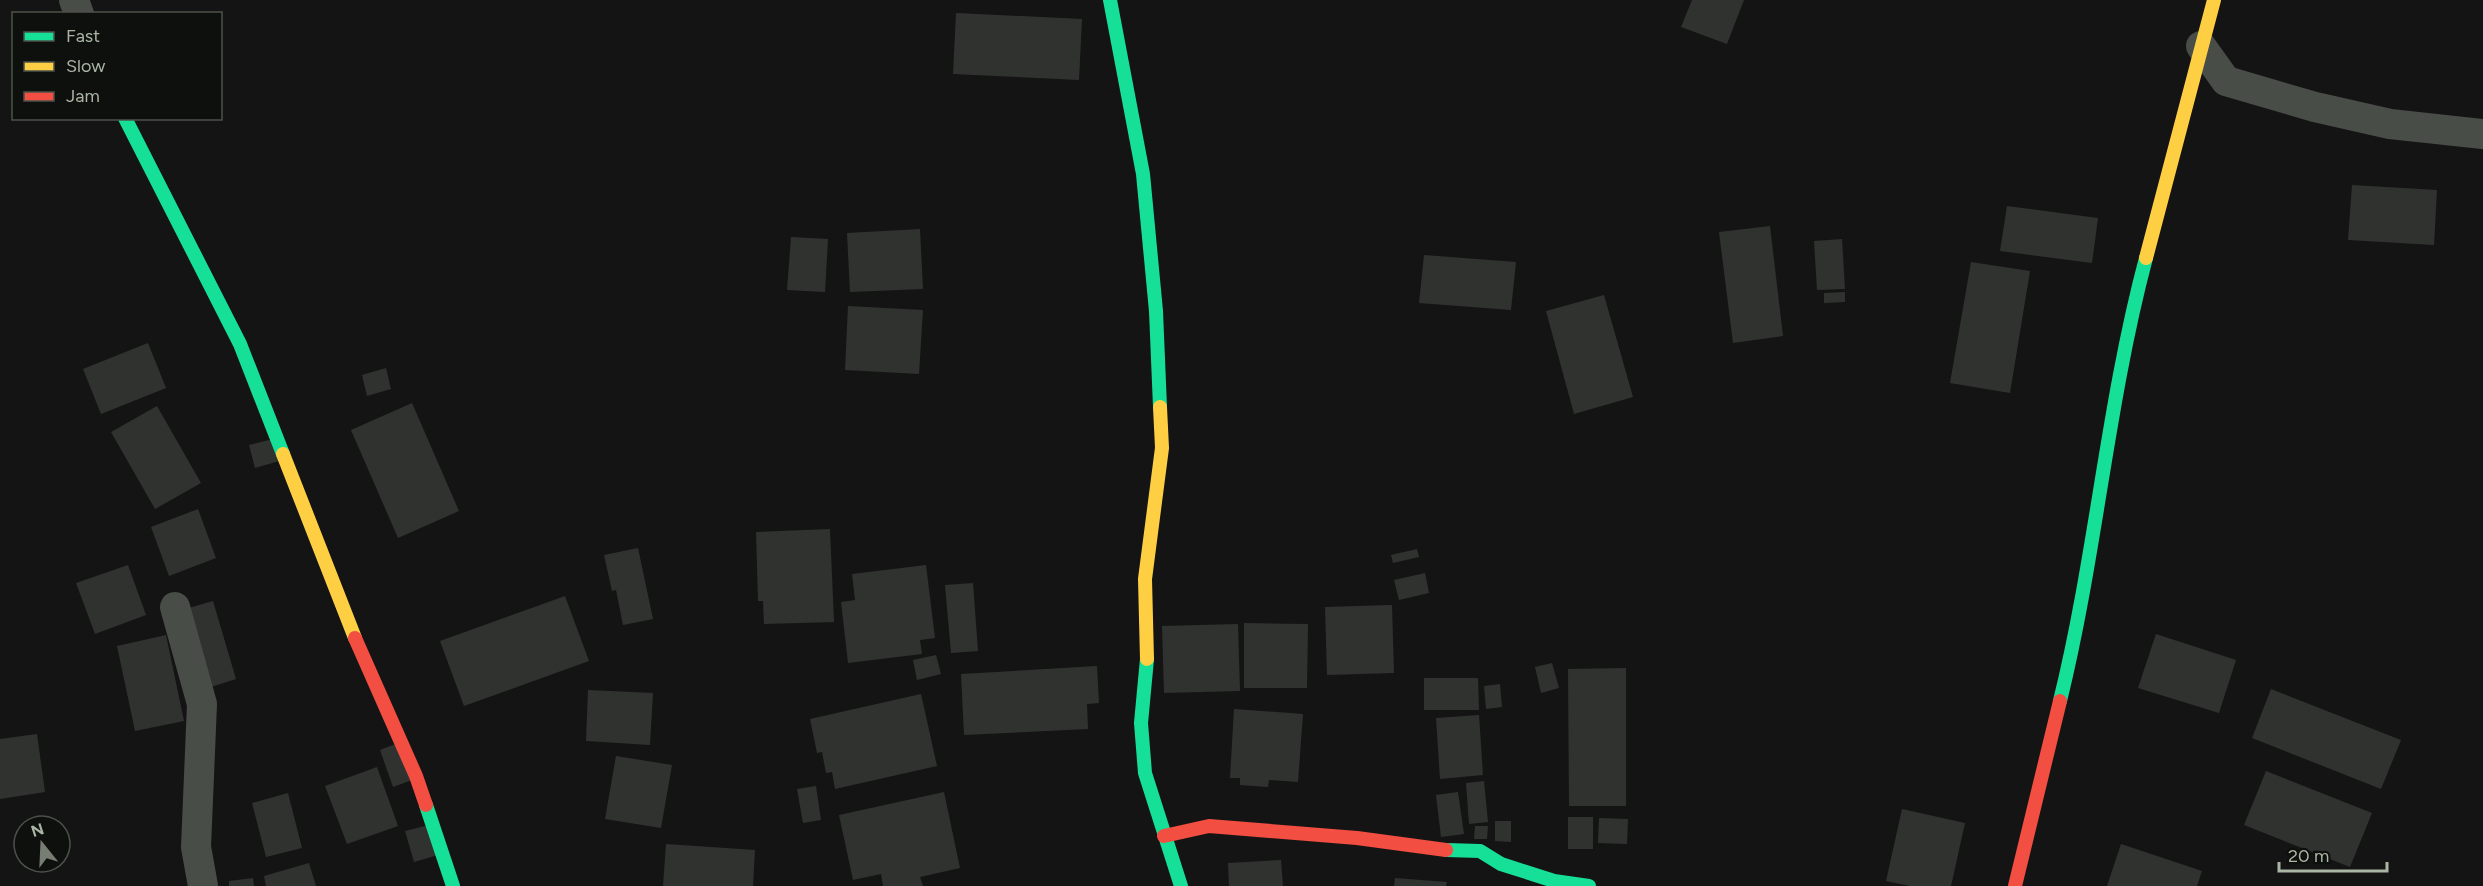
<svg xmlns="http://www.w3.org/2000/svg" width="2483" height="886" font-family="Figtree,sans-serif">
<rect width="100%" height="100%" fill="#141414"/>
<path fill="#303230" d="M1692,0H1744L1727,44L1681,27Z
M956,13L1082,19L1079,80L953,74Z
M2352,185L2437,190L2434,245L2348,240Z
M2007,206L2098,218L2092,263L2000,251Z
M1770,226L1783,336L1733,343L1719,232Z
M920,229L923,289L850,292L847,233Z
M791,237L828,239L825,292L787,290Z
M1842,239L1845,289L1817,290L1814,241Z
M1424,255L1516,262L1511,310L1419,303Z
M1971,262L2030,271L2010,393L1950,383Z
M1845,292V302L1824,303V293Z
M1604,295L1633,397L1574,414L1546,311Z
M848,306L923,310L919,374L845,370Z
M148,343L166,388L101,414L83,369Z
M386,368L391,389L367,396L362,375Z
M412,403L459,511L398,538L351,430Z
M157,406L201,483L155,509L111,432Z
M277,438L283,460L255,468L249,445Z
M198,509L216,558L169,576L151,527Z
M830,529L834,622L764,624L763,601H758L756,532Z
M638,548L653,619L623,625L616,590L612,591L604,555Z
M1417,549L1419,557L1393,563L1391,555Z
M128,565L146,615L95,634L76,583Z
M926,565L935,638L920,640L922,654L848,663L841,602L855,600L852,574Z
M1425,573L1429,593L1399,600L1394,580Z
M973,583L978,651L951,653L945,585Z
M565,596L589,661L464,706L440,641Z
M213,601L236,679L208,688L185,609Z
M1392,605L1394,673L1327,675L1325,607Z
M1244,623L1308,624L1307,688H1244Z
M1238,624L1240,691L1164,693L1162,626Z
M2156,634L2236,660L2219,713L2138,688Z
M166,635L184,721L135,731L117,646Z
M936,655L941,674L917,680L913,660Z
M1552,663L1559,688L1541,693L1535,667Z
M1097,666L1099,703L1087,704L1088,729L964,735L961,674Z
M1626,668V806H1569L1568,669Z
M1424,678H1478L1479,710H1424Z
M1500,684L1502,707L1486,709L1484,686Z
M2271,689L2401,740L2381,789L2252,738Z
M588,690L653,693L650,745L586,741Z
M921,694L937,766L835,789L832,772L826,773L822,752L817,753L810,719Z
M1234,709L1303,714L1298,782L1269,780L1268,787L1240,785V778H1230Z
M1479,715L1483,775L1440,779L1436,718Z
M37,734L45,792L0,799V739Z
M398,743L412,780L393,787L380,750Z
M616,756L672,765L661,828L605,819Z
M377,767L398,826L347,844L325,786Z
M2266,771L2372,813L2350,867L2244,825Z
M1484,781L1488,822L1469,824L1466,783Z
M816,786L821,820L803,823L797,789Z
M944,792L960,868L920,877L923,886H883L881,874L853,880L839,815Z
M1458,792L1464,834L1441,837L1436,795Z
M288,793L302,848L266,857L252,803Z
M1902,809L1965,823L1951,886H1910L1886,881Z
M1568,817H1593V849H1568Z
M1599,818L1628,819L1627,844L1598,843Z
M1495,821H1511V842L1495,841Z
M429,825L438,855L414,862L405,831Z
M1475,826H1488L1487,839H1474Z
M666,844L755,850L753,886H663Z
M2121,844L2202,871L2197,886H2107Z
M1281,860L1283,886H1229L1228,863Z
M309,863L316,886H266L264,876Z
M253,878L254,886H229V881Z
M1395,878L1447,882L1446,886H1394Z"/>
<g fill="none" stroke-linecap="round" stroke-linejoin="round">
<path stroke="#494d48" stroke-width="30" d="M74,0L79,14
M2201,46L2226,81L2315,107L2390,124L2483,134
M175,607L202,704L196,847L203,886"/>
<path stroke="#16e098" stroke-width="14" d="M1110,0L1143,174L1156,311L1160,407
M125,118L240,344L283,454
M1147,659L1141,723L1145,773L1181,886
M2060,701C2096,555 2107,404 2146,258
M426,805L453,886
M1446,850L1480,851L1501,864L1554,881L1589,886"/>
<path stroke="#ffcf43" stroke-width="14" d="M2146,258L2214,0
M283,454L355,638
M1147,659L1145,579L1162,448L1160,407"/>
<path stroke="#f24e42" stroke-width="14" d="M355,638L416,776L426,805
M1164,836L1209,826L1357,838L1446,850
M2015,886L2060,701"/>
</g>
<rect x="12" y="12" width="210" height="108" fill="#0e100e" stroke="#4c524a" stroke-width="1.5"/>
<rect x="24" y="32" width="30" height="9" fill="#16e098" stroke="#4c524a" stroke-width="1.5"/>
<text x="66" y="42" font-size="18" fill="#aab5a4">Fast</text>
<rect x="24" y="62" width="30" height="9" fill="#ffcf43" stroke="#4c524a" stroke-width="1.5"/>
<text x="66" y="72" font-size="18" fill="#aab5a4">Slow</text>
<rect x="24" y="92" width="30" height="9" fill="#f24e42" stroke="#4c524a" stroke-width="1.5"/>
<text x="66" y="102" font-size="18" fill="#aab5a4">Jam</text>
<g transform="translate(42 844) rotate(342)"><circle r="28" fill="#0e100e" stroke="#4c524a" stroke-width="1.5"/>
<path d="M0-4.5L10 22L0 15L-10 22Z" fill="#767d72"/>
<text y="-9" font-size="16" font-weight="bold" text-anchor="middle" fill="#aab5a4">N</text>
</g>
<path d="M2279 862v9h108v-9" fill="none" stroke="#aab5a4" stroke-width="3"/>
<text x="2288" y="862" font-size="18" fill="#aab5a4" stroke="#0e100e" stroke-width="4.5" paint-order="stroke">20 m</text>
</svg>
